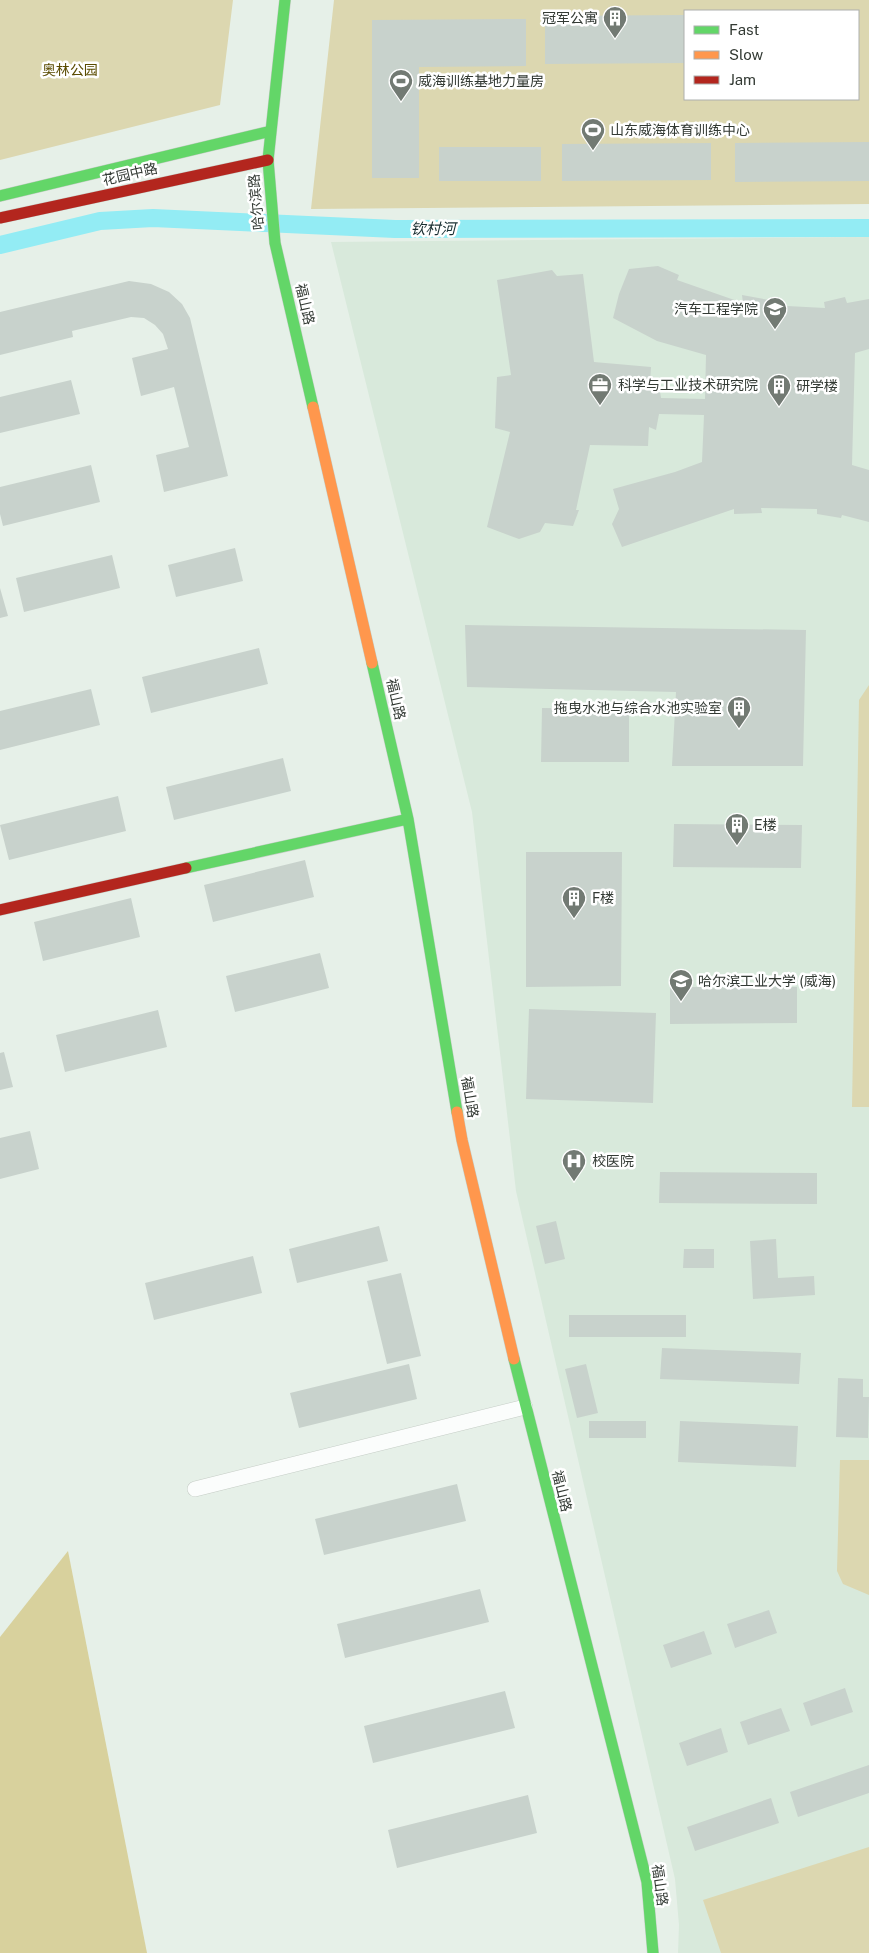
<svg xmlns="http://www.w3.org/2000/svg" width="869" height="1953" font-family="'Public Sans','Noto Sans SC',sans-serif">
<rect width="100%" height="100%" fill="#e6f0e8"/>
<path fill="#d8e9db" d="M869,237V1953H678L679,1925L675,1879L516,1191L472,812L331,242Z"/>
<path fill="#dcd7b0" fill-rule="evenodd" d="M0,0H233L220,105L0,160Z
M334,0H869V204L311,209ZM685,11H858V99H685Z
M869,685V1107H852L859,700Z
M840,1460H869V1595L843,1584L837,1571Z
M869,1847V1953H721L703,1900Z"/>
<path fill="#d8d19d" d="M68,1551L147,1953H0V1637Z"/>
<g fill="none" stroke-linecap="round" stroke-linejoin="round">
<path stroke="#93ecf4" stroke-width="18" d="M0,245L100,221L153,218L395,229L869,228"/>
</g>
<path fill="#c8d2cc" d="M685,15V63L545,64V16Z
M526,19V66L419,67V178H372V20Z
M869,142V181L735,182V143Z
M711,143V180L562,181V144Z
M439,147H541V181H439Z
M658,266L679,275L677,280L743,303L742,295L769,300L768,305L825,308L824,302L845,297L847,303L869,299V349L855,353L852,465L869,470V522L842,515L841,518L817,514V509L761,508L762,513L734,514V509L622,547L612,524L619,509L613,489L675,472L702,462L704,415L659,414L656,430L649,427L648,446L590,445L576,510H579L573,526L545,523L540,532L519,539L487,527L510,432L495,428L497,377L511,375L497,280L552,270L557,276L583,274L594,362L651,367L650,384L659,385L661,398L705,399L706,355L657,341L613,318L619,294L629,269Z
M129,281L151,284L169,292L182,304L190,318L228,476L164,492L156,455L189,447L174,387L141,396L132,358L168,349L163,334L155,325L144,318L131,317L72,331L73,337L0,355V312Z
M71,380L80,414L0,433V397Z
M91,465L100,502L3,526L0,514V487Z
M235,548L243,581L176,597L168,565Z
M112,555L120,588L24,612L16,578Z
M0,588L8,616L0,618Z
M465,625L806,630L803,766H672L676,692L467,687Z
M259,648L268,684L151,713L142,677Z
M91,689L100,725L0,750V711Z
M542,708L629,709V762H541Z
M283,758L291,791L174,820L166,787Z
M118,796L126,831L9,860L0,825Z
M674,824L802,825L801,868L673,867Z
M526,852H622L621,986L526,987Z
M305,860L314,897L213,922L204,885Z
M131,898L140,937L43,961L34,922Z
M320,953L329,988L235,1012L226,976Z
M670,987H797V1023L670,1024Z
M529,1009L656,1013L653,1103L526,1099Z
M158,1010L167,1047L65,1072L56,1035Z
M4,1052L13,1087L0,1090V1053Z
M30,1131L39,1169L0,1179V1138Z
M660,1172L817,1173V1204L659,1203Z
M556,1221L565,1259L545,1264L536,1226Z
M379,1226L388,1261L297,1283L289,1249Z
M776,1239L778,1278L814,1276L815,1295L753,1299L750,1241Z
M684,1249H714V1268H683Z
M253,1256L262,1293L154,1320L145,1283Z
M401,1273L421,1356L387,1364L367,1281Z
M569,1315H686V1337H569Z
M662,1348L801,1353L799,1384L660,1379Z
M409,1364L417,1399L299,1428L290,1393Z
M586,1364L598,1413L577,1418L565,1369Z
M838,1378L863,1379V1397H869L868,1438L836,1437Z
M589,1421H646V1438H589Z
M680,1421L798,1426L796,1467L678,1462Z
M457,1484L466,1521L324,1555L315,1519Z
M480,1589L489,1622L345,1658L337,1624Z
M769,1610L777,1633L735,1648L727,1624Z
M704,1631L712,1654L671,1668L663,1645Z
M845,1688L853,1712L811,1726L803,1703Z
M505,1691L515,1728L373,1763L364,1726Z
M781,1708L790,1731L748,1745L740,1722Z
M721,1728L728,1752L687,1766L679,1743Z
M869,1765V1793L798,1817L790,1792Z
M528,1795L537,1833L397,1868L388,1830Z
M771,1798L779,1823L695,1851L687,1827Z"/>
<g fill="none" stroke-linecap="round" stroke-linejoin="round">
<g stroke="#c5cdc6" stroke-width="16">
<path id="street" d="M195,1489L525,1407"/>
</g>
<g stroke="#c5cdc6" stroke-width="12">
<path id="fast" d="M285,0L268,160L275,243L313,407
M0,196L271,131
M372,663L408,819L457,1112
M186,868L408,819
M514,1359L647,1882L653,1953"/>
</g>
<g stroke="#c5cdc6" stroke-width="12">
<path id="slow" d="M313,407L372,663
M457,1112L462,1140L514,1359"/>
</g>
<g stroke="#c5cdc6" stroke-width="12">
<path id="jam" d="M0,218L268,160
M0,910L186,868"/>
</g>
<use href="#street" stroke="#fbfdfc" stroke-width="15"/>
<use href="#fast" stroke="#63d668" stroke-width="11"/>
<use href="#slow" stroke="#ff974d" stroke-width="11"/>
<use href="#jam" stroke="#b3261e" stroke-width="11"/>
</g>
<defs>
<g id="building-pin" transform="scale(1.25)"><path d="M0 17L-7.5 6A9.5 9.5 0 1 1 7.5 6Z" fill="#727a73" stroke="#fff"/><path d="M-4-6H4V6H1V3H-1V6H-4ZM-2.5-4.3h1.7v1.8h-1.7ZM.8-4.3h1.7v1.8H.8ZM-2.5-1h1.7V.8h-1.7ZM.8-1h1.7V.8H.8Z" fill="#fff"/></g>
<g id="stadium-pin" transform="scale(1.25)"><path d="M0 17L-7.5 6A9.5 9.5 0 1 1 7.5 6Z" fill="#727a73" stroke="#fff"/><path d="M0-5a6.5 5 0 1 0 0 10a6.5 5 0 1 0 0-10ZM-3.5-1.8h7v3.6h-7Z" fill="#fff"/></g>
<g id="university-pin" transform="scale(1.25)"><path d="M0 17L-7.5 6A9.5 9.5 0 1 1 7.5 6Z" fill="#727a73" stroke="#fff"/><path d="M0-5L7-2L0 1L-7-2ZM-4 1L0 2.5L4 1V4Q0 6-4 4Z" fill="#fff"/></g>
<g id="office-pin" transform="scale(1.25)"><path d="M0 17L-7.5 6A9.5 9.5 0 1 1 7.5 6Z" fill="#727a73" stroke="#fff"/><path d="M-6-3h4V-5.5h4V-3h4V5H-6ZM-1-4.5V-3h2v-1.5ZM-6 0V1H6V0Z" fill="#fff"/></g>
<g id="hospital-pin" transform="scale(1.25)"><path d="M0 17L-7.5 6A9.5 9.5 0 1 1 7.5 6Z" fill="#727a73" stroke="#fff"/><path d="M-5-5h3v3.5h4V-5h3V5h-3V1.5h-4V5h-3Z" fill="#fff"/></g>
</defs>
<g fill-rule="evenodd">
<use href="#building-pin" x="615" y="18"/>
<use href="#stadium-pin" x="401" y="81"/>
<use href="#stadium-pin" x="593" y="130"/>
<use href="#university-pin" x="775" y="309"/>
<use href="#office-pin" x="600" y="385"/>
<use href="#building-pin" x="779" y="386"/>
<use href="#building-pin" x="739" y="708"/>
<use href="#building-pin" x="737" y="825"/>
<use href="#building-pin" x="574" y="898"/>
<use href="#university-pin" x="681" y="981"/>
<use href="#hospital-pin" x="574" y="1161"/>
</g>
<g text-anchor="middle" stroke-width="5" stroke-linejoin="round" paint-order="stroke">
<g font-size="14" fill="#333a34" stroke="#fff" text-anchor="start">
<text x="598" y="23" text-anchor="end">冠军公寓</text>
<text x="418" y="86">威海训练基地力量房</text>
<text x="610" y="135">山东威海体育训练中心</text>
<text x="758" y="314" text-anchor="end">汽车工程学院</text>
<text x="618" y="390">科学与工业技术研究院</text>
<text x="796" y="391">研学楼</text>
<text x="722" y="713" text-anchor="end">拖曳水池与综合水池实验室</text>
<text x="754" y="830">E楼</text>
<text x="592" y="903">F楼</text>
<text x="698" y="986">哈尔滨工业大学 (威海)</text>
<text x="592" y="1166">校医院</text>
</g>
<g font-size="14" fill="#5a4b01" stroke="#fff">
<text x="70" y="75">奥林公园</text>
</g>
<g font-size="14" fill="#333a34" stroke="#fff">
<text transform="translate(130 174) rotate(-13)" y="5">花园中路</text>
<text transform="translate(256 202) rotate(-95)" y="5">哈尔滨路</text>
<text transform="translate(305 304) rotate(77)" y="5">福山路</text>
<text transform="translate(396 699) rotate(77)" y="5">福山路</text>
<text transform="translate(470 1097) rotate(80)" y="5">福山路</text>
<text transform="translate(562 1491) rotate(76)" y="5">福山路</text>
<text transform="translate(660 1885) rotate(82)" y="5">福山路</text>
</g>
<g font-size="15" font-style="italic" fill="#182e31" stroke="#fff">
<text x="433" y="234">钦村河</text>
</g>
</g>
<rect x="684" y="10" width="175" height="90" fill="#ffffff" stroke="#adb0ae"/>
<rect x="694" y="26" width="25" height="8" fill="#63d668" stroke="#adb0ae"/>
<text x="729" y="35" font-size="15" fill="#333a34">Fast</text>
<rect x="694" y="51" width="25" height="8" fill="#ff974d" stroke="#adb0ae"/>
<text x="729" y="60" font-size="15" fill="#333a34">Slow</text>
<rect x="694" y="76" width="25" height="8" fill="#b3261e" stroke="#adb0ae"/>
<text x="729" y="85" font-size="15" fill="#333a34">Jam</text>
</svg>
